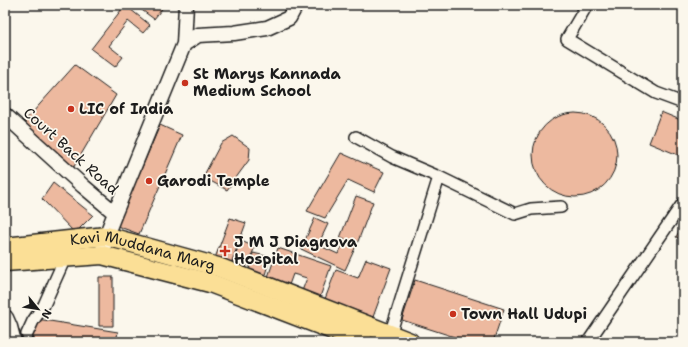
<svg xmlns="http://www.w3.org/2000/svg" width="688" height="347" font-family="'Shantell Sans',sans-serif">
<rect width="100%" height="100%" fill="#fbf7ec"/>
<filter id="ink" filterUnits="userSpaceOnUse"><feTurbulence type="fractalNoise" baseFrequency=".025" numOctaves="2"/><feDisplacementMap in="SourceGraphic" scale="8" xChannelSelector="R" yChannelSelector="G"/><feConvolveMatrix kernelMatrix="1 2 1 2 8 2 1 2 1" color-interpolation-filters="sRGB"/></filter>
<g filter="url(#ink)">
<path fill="#edb99f" stroke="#1c1c1c" d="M125,5L150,25L143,33L128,21L109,46L123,57L115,67L91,49Z
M135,5H165L154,19Z
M75,65L116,95L72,170L23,123Z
M661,112L683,121V157L649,143Z
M533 155a42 42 0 1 1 84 0a42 42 0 1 1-84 0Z
M160,125L182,135L139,234L117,226Z
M233,136L250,148L249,160L227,190L203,177L221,143Z
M341,153L384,172L374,192L348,180L325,218L307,211Z
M53,183L93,215L75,233L42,199Z
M356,196L373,202L357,244L340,238Z
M230,218L246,223L231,264L215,258Z
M315,218L328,224L318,245L338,254L345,241L356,246L345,270L301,249Z
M683,223V240L676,237Z
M241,241L255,247L245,270L231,264Z
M278,248L331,266L320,297L302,291L307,278L293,274L289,285L268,277Z
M253,253L270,257L265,275L249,270Z
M366,259L391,268L373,317L325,299L336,270L358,278Z
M99,277H113V326H99Z
M415,280L504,309L493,342H470L402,320Z
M31,318L118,332L116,342H27Z"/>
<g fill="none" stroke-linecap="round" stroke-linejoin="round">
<g stroke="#1c1c1c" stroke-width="14">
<path id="minor" d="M587,5L567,39L656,93L683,103
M356,137L392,157L439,177L515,214L531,209L561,207
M27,334L33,321L44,305L65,258
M390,335L439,177
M588,342L683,203"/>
</g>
<g stroke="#1c1c1c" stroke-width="17">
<path id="tertiary" d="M184,44L198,35L234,33L267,28L289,18L296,5
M5,115L83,186L115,213
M102,255L106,236L115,213L184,44L186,5"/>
</g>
<g stroke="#1c1c1c" stroke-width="19">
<path id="secondary" d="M5,318L9,327L13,342"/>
</g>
<g stroke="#1c1c1c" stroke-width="21">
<g id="primary">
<path id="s1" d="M5,247L106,236L218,267L410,342"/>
<path d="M5,262L102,255L210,283L364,342"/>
</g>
</g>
<use href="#minor" stroke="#fbf7ec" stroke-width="11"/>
<use href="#tertiary" stroke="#fbf7ec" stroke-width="14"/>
<use href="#secondary" stroke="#fbf7ec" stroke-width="16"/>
<use href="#primary" stroke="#fbdf96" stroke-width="18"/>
</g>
</g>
<g fill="#c8321e" stroke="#fbf7ec" stroke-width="1.5">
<circle cx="185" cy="83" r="4"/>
<circle cx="71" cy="109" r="4"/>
<circle cx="149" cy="181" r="4"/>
<path d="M223 245h4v4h4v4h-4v4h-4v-4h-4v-4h4z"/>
<circle cx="453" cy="314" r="4"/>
</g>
<g text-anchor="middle" stroke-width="3.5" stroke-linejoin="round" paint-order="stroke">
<g font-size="15" font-weight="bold" fill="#1c1c1c" stroke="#fbf7ec" text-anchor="start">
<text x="193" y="79">St Marys Kannada<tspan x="193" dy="17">Medium School</tspan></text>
<text x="79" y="114">LIC of India</text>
<text x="157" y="186">Garodi Temple</text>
<text x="234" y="247">J M J Diagnova<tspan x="234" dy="17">Hospital</tspan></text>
<text x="461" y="319">Town Hall Udupi</text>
</g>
<g font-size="15" fill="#1c1c1c" stroke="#fbf7ec">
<text transform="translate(71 151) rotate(42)" y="5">Court Back Road</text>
<text dy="5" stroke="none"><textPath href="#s1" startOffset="140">Kavi Muddana Marg</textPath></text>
</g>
</g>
<rect width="688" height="347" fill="none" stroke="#fbf7ec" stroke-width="20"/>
<rect x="10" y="10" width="668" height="327" fill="none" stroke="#1c1c1c" stroke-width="1.5" filter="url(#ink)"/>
<g transform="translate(38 309) rotate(120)" stroke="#fbf7ec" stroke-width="3" paint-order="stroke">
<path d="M0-3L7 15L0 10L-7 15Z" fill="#1c1c1c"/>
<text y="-6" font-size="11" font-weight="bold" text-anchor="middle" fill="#1c1c1c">N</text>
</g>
</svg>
